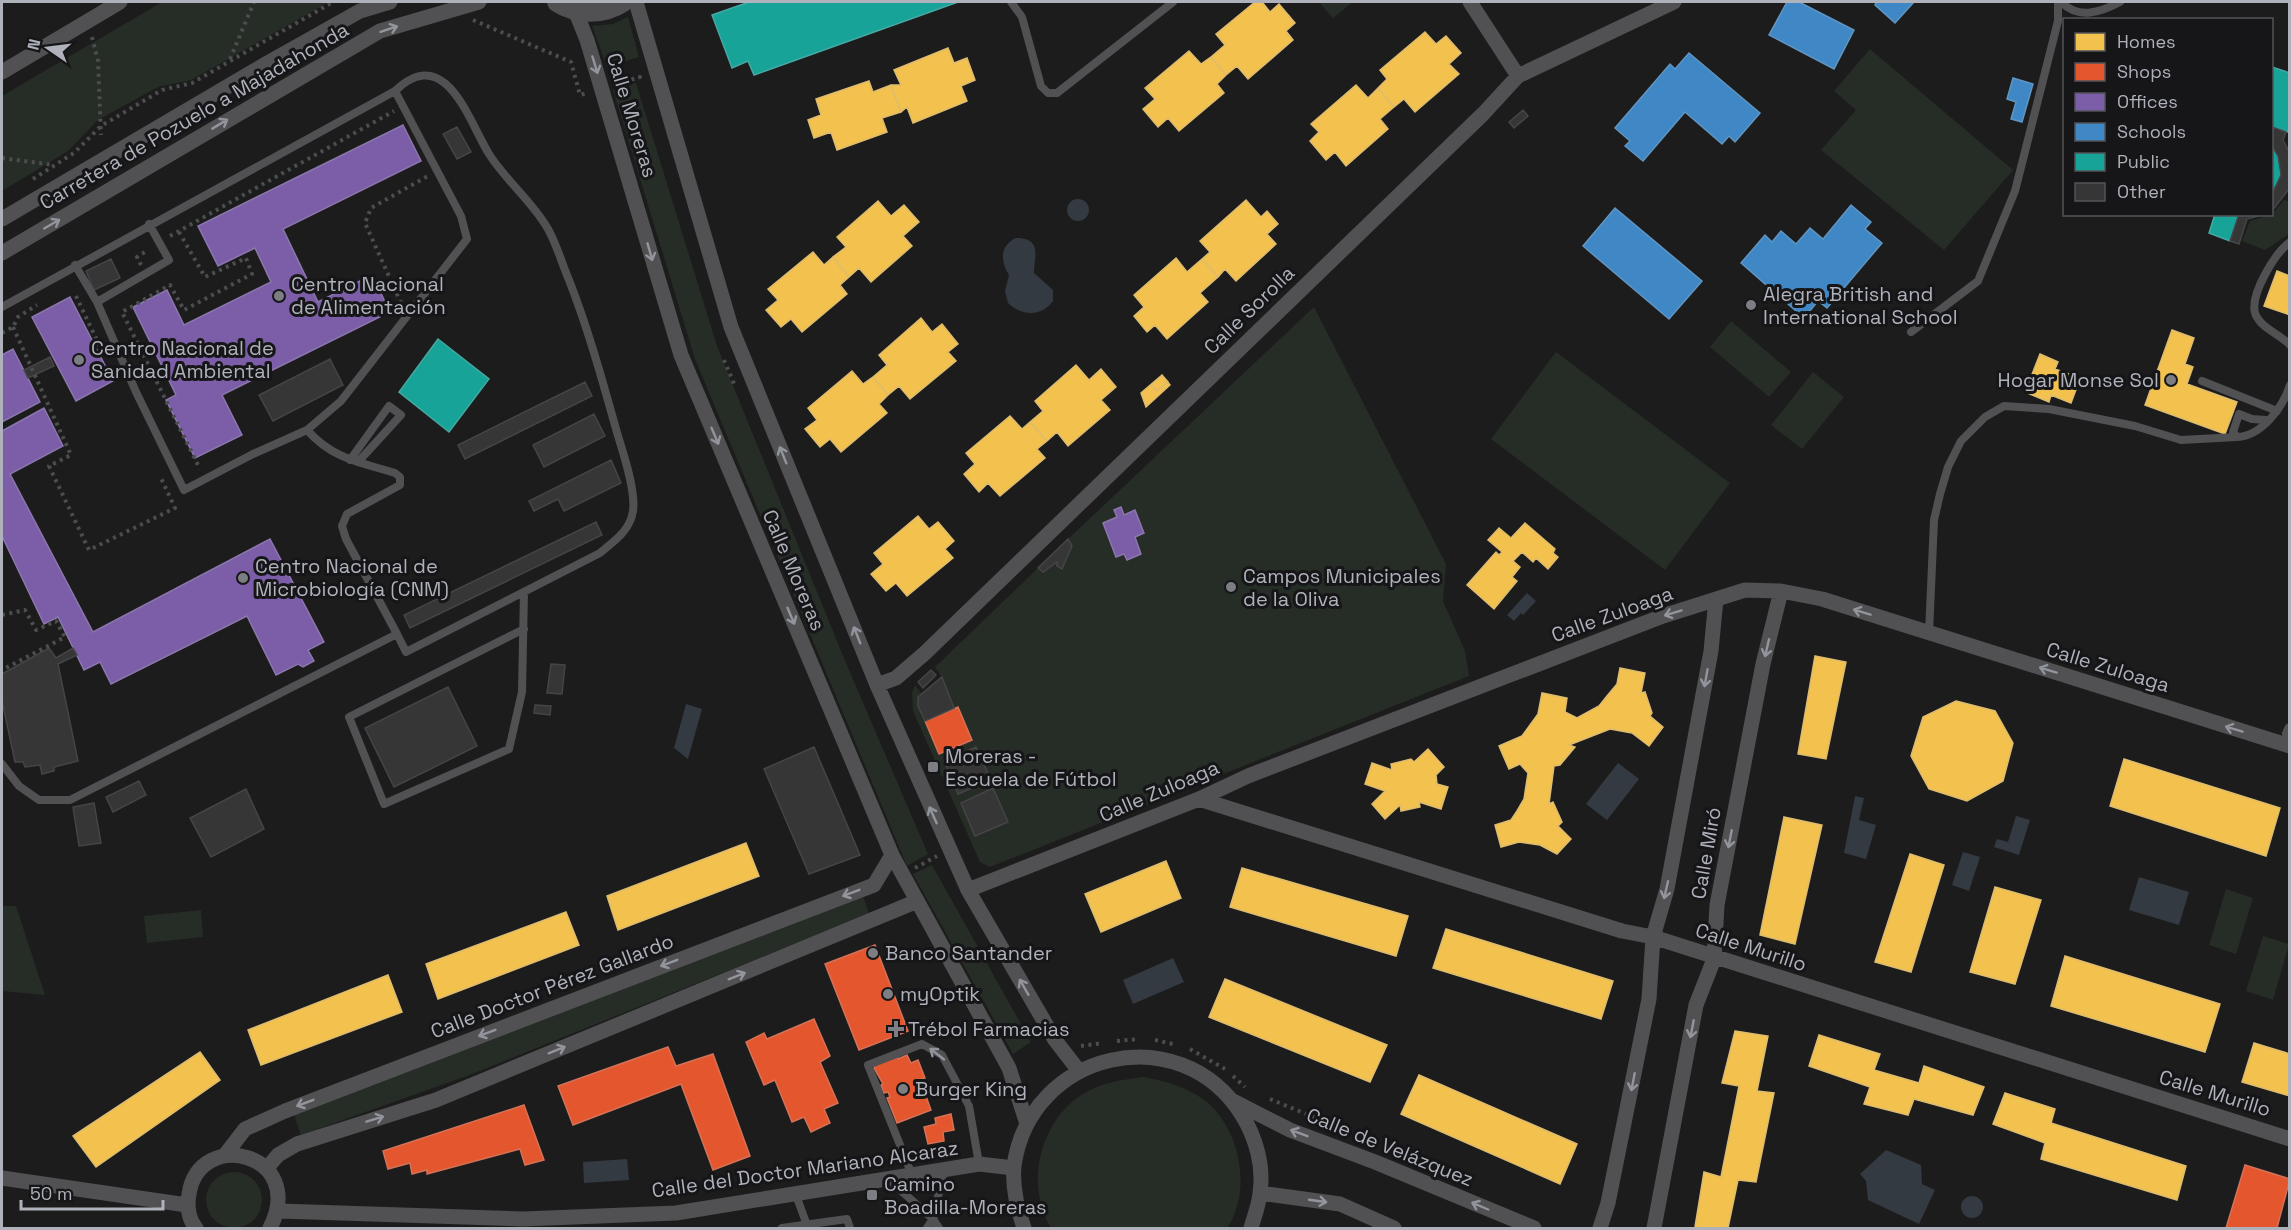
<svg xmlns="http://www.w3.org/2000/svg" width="2291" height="1230" font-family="'Space Grotesk',sans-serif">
<rect width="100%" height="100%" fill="#1c1c1c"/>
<path fill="#262c26" d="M162,2H329L191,80L158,87L98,120L68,151L2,191V96Z
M1319,2H1353L1333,18Z
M628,17L639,57L607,67L592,26L613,24Z
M1870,49L2013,170L1944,250L1821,150L1856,110L1834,91Z
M636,83L717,346L846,663L928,854L907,866L695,359L613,90Z
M2284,200L2289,201V234L2265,250L2242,241L2250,221L2272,214Z
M1314,307L1446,564L1443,601L1465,651L1469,676L990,867L980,862L913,711L912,693L915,685L921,693L941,676L935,667L1038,568L1043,572L1057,562V566L1062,569L1072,546L1068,539Z
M1731,321L1791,372L1769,397L1710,347Z
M1556,352L1730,483L1665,570L1491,439Z
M1813,372L1844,397L1802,449L1771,425Z
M932,865L1031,1042L1013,1054L913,874Z
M2226,889L2253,898L2236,954L2209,945Z
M863,896L869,914L467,1076L301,1135L294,1115Z
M2,906H16L45,995L2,991Z
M201,910L203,937L147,943L144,916Z
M2263,936L2289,944L2273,1000L2246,991Z
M1143,1077C1165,1081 1184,1086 1203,1099C1240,1126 1253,1191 1227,1228H1051C1025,1186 1039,1123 1081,1095C1100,1083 1120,1080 1143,1077Z
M206 1200a28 28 0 1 1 56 0a28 28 0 1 1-56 0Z"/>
<path fill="#343a41" d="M1067 210a11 11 0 1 1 22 0a11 11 0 1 1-22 0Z
M1016,238C1043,238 1034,257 1034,273L1053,290V301C1042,317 1021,316 1008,303L1005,291L1009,275C1000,261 1000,245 1016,238Z
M1527,593L1536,601L1523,615L1521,613L1514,621L1507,615Z
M686,704L702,709L688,759L674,748Z
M1618,763L1639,779L1607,820L1586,804Z
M1855,796L1864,798L1859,820L1876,825L1866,859L1844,853Z
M2016,816L2030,820L2019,855L1994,847L1997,839L2008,842Z
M1963,852L1980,857L1969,891L1952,885Z
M2139,877L2189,892L2179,925L2129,910Z
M1173,958L1184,982L1133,1004L1123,980Z
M1886,1150L1921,1165L1922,1184L1935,1190L1919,1224L1868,1200L1866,1181L1860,1174Z
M627,1159L629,1180L584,1183L583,1162Z
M1961 1207a11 11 0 1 1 22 0a11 11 0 1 1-22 0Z"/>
<path fill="#f2c14e" stroke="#debc6f" stroke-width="1.5" d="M1255,2H1262L1270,12L1279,4L1295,23L1286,31L1293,40L1248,79L1237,66L1226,75L1211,57L1225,45L1216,34Z
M1425,32L1436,44L1446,36L1461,53L1449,64L1459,74L1415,112L1404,99L1394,107L1378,88L1387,79L1380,70Z
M948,48L954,63L967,58L975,80L961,86L967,101L913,123L907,107L901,112L891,85H901L894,70Z
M1189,51L1201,64L1211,57L1226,75L1217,84L1224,93L1179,131L1168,118L1158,127L1143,109L1155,99L1145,88Z
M869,81L873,92L891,85L901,112L882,118L887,132L837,150L831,132L814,138L808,120L821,115L816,99Z
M1356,85L1368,98L1378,88L1394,107L1380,119L1388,129L1346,166L1335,152L1326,160L1310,141L1319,132L1311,124Z
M1246,200L1261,217L1267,211L1278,224L1267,234L1276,244L1236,281L1225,269L1218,277L1202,259L1210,252L1200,241Z
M878,201L891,216L904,205L919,222L903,236L912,246L871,282L859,268L849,277L833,257L846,247L837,237Z
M813,252L824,265L833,257L849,277L840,285L847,294L802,332L791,319L781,327L766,310L778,300L768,289Z
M1176,258L1187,272L1202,259L1218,277L1200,293L1208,302L1167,339L1155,325L1147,332L1134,316L1144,307L1134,295Z
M2277,271L2290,276V315L2264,306Z
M921,318L932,332L942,324L958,344L948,352L956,361L910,399L899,386L888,395L873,377L887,365L879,355Z
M2172,330L2194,338L2185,364L2193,367L2187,384L2237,402L2225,434L2145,405Z
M2040,354L2058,362L2055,369L2069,374L2066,382L2077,387L2071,403L2051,395L2049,402L2025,392Z
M1076,365L1089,380L1101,369L1116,387L1101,400L1110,410L1068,446L1057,432L1047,441L1030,422L1043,411L1035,401Z
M852,371L863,384L873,377L888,395L879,404L887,413L841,452L830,439L820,447L805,429L817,420L808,408Z
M1162,375L1168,382L1157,391L1151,385Z
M1162,375L1170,385L1146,407L1141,393Z
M1010,416L1022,429L1030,422L1047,441L1037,449L1045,458L1000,496L988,483L979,492L964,474L975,464L966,453Z
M918,516L929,529L938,522L954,541L945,549L953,558L907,596L896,583L886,591L871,574L883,564L874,553Z
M1525,523L1555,549L1553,553L1558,557L1548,569L1536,558L1533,562L1522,552L1513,561L1520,567L1512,577L1517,581L1494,609L1467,585L1496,552L1499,555L1502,552L1488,540L1499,528L1511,538Z
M1815,656L1846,662L1826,759L1798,754Z
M1620,668L1645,673L1641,693L1645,692L1652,713L1650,716L1663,727L1649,746L1632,733L1610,729L1569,745L1575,747L1560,765L1554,766L1549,804L1553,802L1562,822L1558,826L1571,839L1557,854L1540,845L1519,842L1501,847L1495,825L1511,820L1517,811L1524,799L1528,773L1520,764L1509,769L1499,746L1522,736L1538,714L1542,693L1567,698L1565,712L1577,718L1599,706L1607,696L1617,684Z
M1956,701L1995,711L2013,743L2003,781L1967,801L1929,789L1911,756L1923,717Z
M1428,749L1444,767L1436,775L1437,784L1448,787L1441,809L1419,802L1420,807L1401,811L1400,805L1385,819L1372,804L1385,791L1365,784L1372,763L1392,770L1391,764L1411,759L1414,762Z
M2124,759L2280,808L2266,856L2110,806Z
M1784,817L1822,825L1795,944L1760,935Z
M746,843L759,876L618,930L607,896Z
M1910,854L1944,865L1911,972L1875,962Z
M1166,861L1181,898L1101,932L1085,894Z
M1242,868L1408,916L1396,956L1230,907Z
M1995,887L2041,900L2015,984L1970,972Z
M566,912L579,945L438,999L426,964Z
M1446,929L1613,981L1601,1019L1433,968Z
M2065,956L2220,1004L2205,1052L2051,1006Z
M388,975L402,1012L261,1065L248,1030Z
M1225,979L1387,1045L1370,1082L1209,1017Z
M1735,1031L1768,1036L1757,1091L1774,1093L1756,1182L1738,1180L1728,1228H1701L1695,1227L1704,1172L1721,1177L1739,1086L1722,1083Z
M1819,1035L1880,1054L1874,1070L1919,1083L1924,1066L1984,1087L1973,1115L1914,1099L1908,1115L1864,1104L1870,1087L1809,1066Z
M2254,1043L2290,1054V1096L2242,1082Z
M200,1052L220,1080L96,1167L73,1136Z
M1419,1075L1577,1144L1560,1184L1401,1114Z
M2005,1093L2055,1109L2051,1123L2186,1166L2177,1200L2041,1159L2045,1143L1993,1124Z"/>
<path fill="#e4572e" stroke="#d47258" stroke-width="1.5" d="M958,707L972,740L939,754L925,721Z
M875,945L908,1031L859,1050L825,964Z
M814,1019L830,1056L820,1062L838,1103L824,1109L830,1123L811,1132L804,1117L792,1122L775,1080L764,1085L746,1042L764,1033L767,1039Z
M668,1047L676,1066L713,1054L750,1156L713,1170L681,1084L573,1125L558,1086Z
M897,1055L898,1059L907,1055L911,1063L918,1060L925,1078L917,1080L919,1086L922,1085L931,1110L897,1123L887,1098L890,1097L888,1092L884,1093L881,1085L883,1084L874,1068V1064Z
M524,1105L544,1160L525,1165L520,1149L427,1174V1170L412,1174L410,1163L388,1169L383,1151Z
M951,1114L954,1130L943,1132L944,1141L928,1144L924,1127L936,1124L935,1118Z
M2245,1165L2290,1179L2277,1228H2226Z"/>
<path fill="#7b5ea7" stroke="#8b77ad" stroke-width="1.5" d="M403,125L421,161L283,229L318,302L372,275L390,312L222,395L242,435L195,458L166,400L176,395L133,307L167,290L184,325L271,282L255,248L218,266L198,226Z
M70,297L113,381L76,401L32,317Z
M13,349L40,402L2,422V355Z
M44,408L63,446L10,474L93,632L270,539L324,642L308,650L314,661L303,667L298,664L276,675L247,616L111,684L100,662L84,670L58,617L44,624L2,536V431Z
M1121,507L1124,515L1135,510L1144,533L1135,537L1141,554L1127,560L1124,554L1116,557L1103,523L1117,517L1114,510Z"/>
<path fill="#3f88c5" stroke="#6195c2" stroke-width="1.5" d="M1787,2H1799L1854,30L1834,69L1769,35Z
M1876,2H1914L1895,23L1875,5Z
M1689,53L1760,113L1735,142L1729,136L1722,144L1685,112L1643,161L1625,146L1630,141L1615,128L1670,64L1675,69Z
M2013,78L2033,84L2022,122L2011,119L2016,102L2007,99Z
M1851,205L1871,222L1865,229L1882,243L1827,308L1818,301L1804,318L1741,263L1765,235L1772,242L1781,231L1796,244L1810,228L1823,239Z
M1615,208L1702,281L1669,319L1583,246Z"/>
<path fill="#17a398" stroke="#45a8a2" stroke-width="1.5" d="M749,2H958L754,75L748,61L732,68L712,15Z
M2272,67L2290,73V125L2287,132L2272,127Z
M2272,146L2278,156L2281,175L2272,194Z
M2215,214H2239L2230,241L2209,233Z
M438,339L489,379L449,432L399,392Z"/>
<path fill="#363637" stroke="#454548" stroke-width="1.5" d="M1523,110L1528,116L1514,128L1509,122Z
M457,127L471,152L457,159L443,134Z
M2272,127L2286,132L2283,140L2290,153L2289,189L2272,211V194L2281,175L2278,156L2272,146Z
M2239,214H2266L2247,219L2239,244L2230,241Z
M111,259L120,278L94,290L86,271Z
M50,357L54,366L28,378L24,370Z
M330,359L343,385L273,421L259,395Z
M585,382L592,396L465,459L458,445Z
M594,414L605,436L544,467L533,445Z
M611,460L621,483L564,511L558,499L534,511L529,501Z
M596,522L602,535L410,628L404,615Z
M1068,539L1072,546L1062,569L1057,566V562L1043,572L1038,568Z
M49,648L56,658L73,648L77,655L58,664L78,761L54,767V771L42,774L40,765L25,767L23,762H15L2,701V674Z
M551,664L565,665L562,694L547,693Z
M931,670L936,675L923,688L918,682Z
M942,677L954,708L925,721L918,706V697Z
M448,687L477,746L394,787L365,728Z
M535,705L551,706L550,715L534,713Z
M814,747L860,855L809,874L764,769Z
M976,747L991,780L958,794L944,761Z
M139,781L146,795L113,812L106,797Z
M993,788L1008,822L975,836L961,803Z
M246,789L264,829L211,857L190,818Z
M94,803L101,843L79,846L73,807Z"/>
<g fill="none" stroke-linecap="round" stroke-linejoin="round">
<path stroke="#4c4d4f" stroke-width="4" stroke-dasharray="3 4.5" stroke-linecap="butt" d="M473,20L571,62L580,95L587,93
M92,37L98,61L101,135
M230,59L254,2
M617,84L640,77V79
M2,158L54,165
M33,179L74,153L101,126L162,90L192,83L333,2
M179,232L205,277L246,258L252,274L184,310L170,285L122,312L200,469
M170,236L394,111
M141,265L137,257L148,250
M76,296L101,349
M401,303L365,223L371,208L428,176
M13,327L71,455L49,466L89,550L175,508L161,478
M2,333L13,327L18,317L37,305
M724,360L735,386
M2,615L25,610L36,630L56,621L65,637L2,670
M915,868L937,856
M1155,1040L1177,1045
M1117,1041L1139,1039
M1081,1046L1103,1043
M1190,1049L1225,1069
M1233,1076L1245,1087
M1270,1099L1352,1133"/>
<path stroke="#515154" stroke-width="8" d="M1011,2L1022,17L1041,86L1048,93H1057L1173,2
M2061,2C2079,20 2101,12 2120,2
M395,91C446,42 469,122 489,154C506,181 533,202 548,229C557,245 562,264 569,280C589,331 603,383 618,436C624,455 636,492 633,511C630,531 614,541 600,553L406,652L397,634
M2290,242C2275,253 2250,294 2255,313C2260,328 2280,334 2290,345
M75,265L97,302L169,260L149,224
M97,302L136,392L184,490L253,454L307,430
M2,307L395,91L461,216L467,239L341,401L307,430C333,459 359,462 395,473L400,477V485L347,514L342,526L346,539L397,634L70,800H39L19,786L2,764
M1911,332L1978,281L2015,191L2058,21V2
M2202,381L2277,411
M2266,420L2252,419L2239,414L2233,432L2237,437C2262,436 2283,407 2290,385
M350,460L389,406L401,415L358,462
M524,629L349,717L384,804L509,749L522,692L524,592
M1929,633L1934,520L1940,494L1948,467L1961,441L1985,417L2004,406L2049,409L2135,426L2181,440L2237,437
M912,1175L868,1065L922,1044L942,1055L969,1106L979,1164
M889,1180L933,1219L927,1228
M796,1195L808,1228
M782,1228L847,1219L850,1228
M939,1228L933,1219L944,1170"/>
<path stroke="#515154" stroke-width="12" d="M2288,734L2290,729"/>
<path stroke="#515154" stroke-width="15" d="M636,2L731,327L877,685L968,890L1055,1040L1079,1071
M1470,2L1518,76
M575,10L587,40L681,355L892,855L1009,1068L1027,1124
M2,72L120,2
M2,219L264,65L360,11L390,2
M2,253L380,31L479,2
M877,685L896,678L925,653L1483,114L1518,76L1674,2
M1199,799L1622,931L1653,937L2290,1139
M968,890L1199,799L1248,776L1663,616L1745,590L1781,591L1822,599L2290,746
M1233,1101L1290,1130L1375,1162L1534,1228
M225,1155L245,1129L285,1111L874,885L892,855
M267,1168L278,1155L297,1144L436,1100L915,902
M2,1178L187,1205
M1260,1193L1340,1204L1394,1228
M279,1211L523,1219L676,1213L979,1164L1014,1168
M196,1228C188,1219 187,1205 189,1194C199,1127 308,1153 270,1228
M1024,1228C1017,1208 1012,1188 1014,1166C1030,1051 1180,1016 1242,1115C1256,1138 1264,1166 1260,1193C1259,1205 1254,1217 1251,1228
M1600,1228L1608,1203L1649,999L1653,937L1667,889L1711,651L1716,599
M1654,1228L1696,1005L1714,959L1717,905L1763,664L1781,591"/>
<path stroke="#515154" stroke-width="20" d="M557,2C577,15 603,15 623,2"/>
</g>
<defs><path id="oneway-shaft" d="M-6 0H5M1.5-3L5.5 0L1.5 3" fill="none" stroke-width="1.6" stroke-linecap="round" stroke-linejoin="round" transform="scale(1.5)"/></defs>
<g stroke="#93959c">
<use href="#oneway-shaft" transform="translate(389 29) rotate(-18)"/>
<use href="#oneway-shaft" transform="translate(595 65) rotate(73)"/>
<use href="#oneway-shaft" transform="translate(220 124) rotate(-31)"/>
<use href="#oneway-shaft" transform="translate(52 224) rotate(-30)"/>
<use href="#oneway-shaft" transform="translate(650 252) rotate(74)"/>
<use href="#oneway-shaft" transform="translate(715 436) rotate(67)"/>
<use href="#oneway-shaft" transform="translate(783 455) rotate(-112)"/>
<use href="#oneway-shaft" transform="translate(1862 612) rotate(-163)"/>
<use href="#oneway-shaft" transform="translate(1673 613) rotate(163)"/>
<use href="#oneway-shaft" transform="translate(791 616) rotate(67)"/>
<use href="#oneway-shaft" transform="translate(857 635) rotate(-112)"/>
<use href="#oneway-shaft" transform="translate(1767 648) rotate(103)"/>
<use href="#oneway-shaft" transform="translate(2048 670) rotate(-163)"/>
<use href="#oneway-shaft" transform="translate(1706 678) rotate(100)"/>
<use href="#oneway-shaft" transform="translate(2234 729) rotate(-163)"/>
<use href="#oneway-shaft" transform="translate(933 815) rotate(-114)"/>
<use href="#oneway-shaft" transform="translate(1730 839) rotate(101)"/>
<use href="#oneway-shaft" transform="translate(1666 890) rotate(103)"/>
<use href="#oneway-shaft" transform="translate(851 893) rotate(159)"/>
<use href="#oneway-shaft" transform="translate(669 963) rotate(159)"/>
<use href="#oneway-shaft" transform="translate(737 976) rotate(-22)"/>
<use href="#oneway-shaft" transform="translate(1024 987) rotate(-120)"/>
<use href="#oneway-shaft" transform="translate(1692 1029) rotate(101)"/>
<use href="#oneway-shaft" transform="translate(487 1033) rotate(159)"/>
<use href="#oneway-shaft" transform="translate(557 1050) rotate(-22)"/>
<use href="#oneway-shaft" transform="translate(937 1054) rotate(-142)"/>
<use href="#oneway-shaft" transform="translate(1633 1082) rotate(101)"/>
<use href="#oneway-shaft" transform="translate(305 1103) rotate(159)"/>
<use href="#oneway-shaft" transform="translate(375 1119) rotate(-17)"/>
<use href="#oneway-shaft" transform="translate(1299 1133) rotate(-159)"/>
<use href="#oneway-shaft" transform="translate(1318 1201) rotate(8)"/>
<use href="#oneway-shaft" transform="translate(1480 1206) rotate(-157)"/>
</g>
<g fill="#7c7e83" stroke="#161618" stroke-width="2">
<circle cx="279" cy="296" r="6"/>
<circle cx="1751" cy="305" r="6"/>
<circle cx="79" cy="360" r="6"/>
<circle cx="2171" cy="380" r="6"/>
<circle cx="243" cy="578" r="6"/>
<circle cx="1231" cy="587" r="6"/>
<rect x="927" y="761" width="12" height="12" rx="3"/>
<circle cx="873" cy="953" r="6"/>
<circle cx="888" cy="994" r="6"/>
<path d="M893 1020h6v6h6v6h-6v6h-6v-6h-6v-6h6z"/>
<circle cx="903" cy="1089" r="6"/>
<rect x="866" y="1189" width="12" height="12" rx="3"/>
</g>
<g text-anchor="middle" stroke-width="6" stroke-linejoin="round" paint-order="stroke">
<g font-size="20" fill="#afb2bb" stroke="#161618">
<text transform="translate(632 115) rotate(73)" y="7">Calle Moreras</text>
<text transform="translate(194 116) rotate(-30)" y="7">Carretera de Pozuelo a Majadahonda</text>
<text transform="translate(1249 310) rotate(-44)" y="7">Calle Sorolla</text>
<text transform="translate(794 570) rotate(67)" y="7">Calle Moreras</text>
<text transform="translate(1612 614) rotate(-20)" y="7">Calle Zuloaga</text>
<text transform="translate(2108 667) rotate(17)" y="7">Calle Zuloaga</text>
<text transform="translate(1159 791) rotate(-23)" y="7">Calle Zuloaga</text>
<text transform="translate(1706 853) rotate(-80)" y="7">Calle Miró</text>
<text transform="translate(1751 947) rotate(18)" y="7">Calle Murillo</text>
<text transform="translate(552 986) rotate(-21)" y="7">Calle Doctor Pérez Gallardo</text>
<text transform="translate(2215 1093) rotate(17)" y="7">Calle Murillo</text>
<text transform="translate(1390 1147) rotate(22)" y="7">Calle de Velázquez</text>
<text transform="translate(805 1169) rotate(-8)" y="7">Calle del Doctor Mariano Alcaraz</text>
</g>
<g font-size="20" fill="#afb2bb" stroke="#161618" text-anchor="start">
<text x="291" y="291">Centro Nacional<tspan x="291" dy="23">de Alimentación</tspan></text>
<text x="1763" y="301">Alegra British and<tspan x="1763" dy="23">International School</tspan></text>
<text x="91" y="355">Centro Nacional de<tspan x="91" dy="23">Sanidad Ambiental</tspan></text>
<text x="2159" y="387" text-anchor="end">Hogar Monse Sol</text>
<text x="255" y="573">Centro Nacional de<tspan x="255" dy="23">Microbiología (CNM)</tspan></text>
<text x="1243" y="583">Campos Municipales<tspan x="1243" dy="23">de la Oliva</tspan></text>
<text x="945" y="763">Moreras -<tspan x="945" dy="23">Escuela de Fútbol</tspan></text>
<text x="885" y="960">Banco Santander</text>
<text x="900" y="1001">myOptik</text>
<text x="908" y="1036">Trébol Farmacias</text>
<text x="915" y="1096">Burger King</text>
<text x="884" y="1191">Camino<tspan x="884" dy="23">Boadilla-Moreras</tspan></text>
</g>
</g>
<rect width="2291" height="1230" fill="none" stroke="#afb2bb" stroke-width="6"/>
<rect x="2063" y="18" width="210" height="198" fill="#161618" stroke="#535459" stroke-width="1.5"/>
<rect x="2075" y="33" width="30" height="18" fill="#f2c14e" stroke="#535459" stroke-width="1.5"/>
<text x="2117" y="48" font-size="18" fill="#afb2bb">Homes</text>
<rect x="2075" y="63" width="30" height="18" fill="#e4572e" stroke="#535459" stroke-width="1.5"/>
<text x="2117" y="78" font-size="18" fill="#afb2bb">Shops</text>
<rect x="2075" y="93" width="30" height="18" fill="#7b5ea7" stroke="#535459" stroke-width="1.5"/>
<text x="2117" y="108" font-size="18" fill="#afb2bb">Offices</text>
<rect x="2075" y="123" width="30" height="18" fill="#3f88c5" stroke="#535459" stroke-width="1.5"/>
<text x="2117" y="138" font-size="18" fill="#afb2bb">Schools</text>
<rect x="2075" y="153" width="30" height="18" fill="#17a398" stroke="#535459" stroke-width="1.5"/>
<text x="2117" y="168" font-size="18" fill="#afb2bb">Public</text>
<rect x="2075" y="183" width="30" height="18" fill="#363637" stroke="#535459" stroke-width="1.5"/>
<text x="2117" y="198" font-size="18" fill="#afb2bb">Other</text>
<g transform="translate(48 48) rotate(284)" stroke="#161618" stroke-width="4.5" paint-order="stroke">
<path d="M0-4.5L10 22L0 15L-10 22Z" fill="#afb2bb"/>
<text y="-9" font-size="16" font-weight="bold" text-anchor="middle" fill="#afb2bb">N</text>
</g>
<path d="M21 1200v9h142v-9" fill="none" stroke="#afb2bb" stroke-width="3"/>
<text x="30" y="1200" font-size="18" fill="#afb2bb" stroke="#161618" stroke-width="4.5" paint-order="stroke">50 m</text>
</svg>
